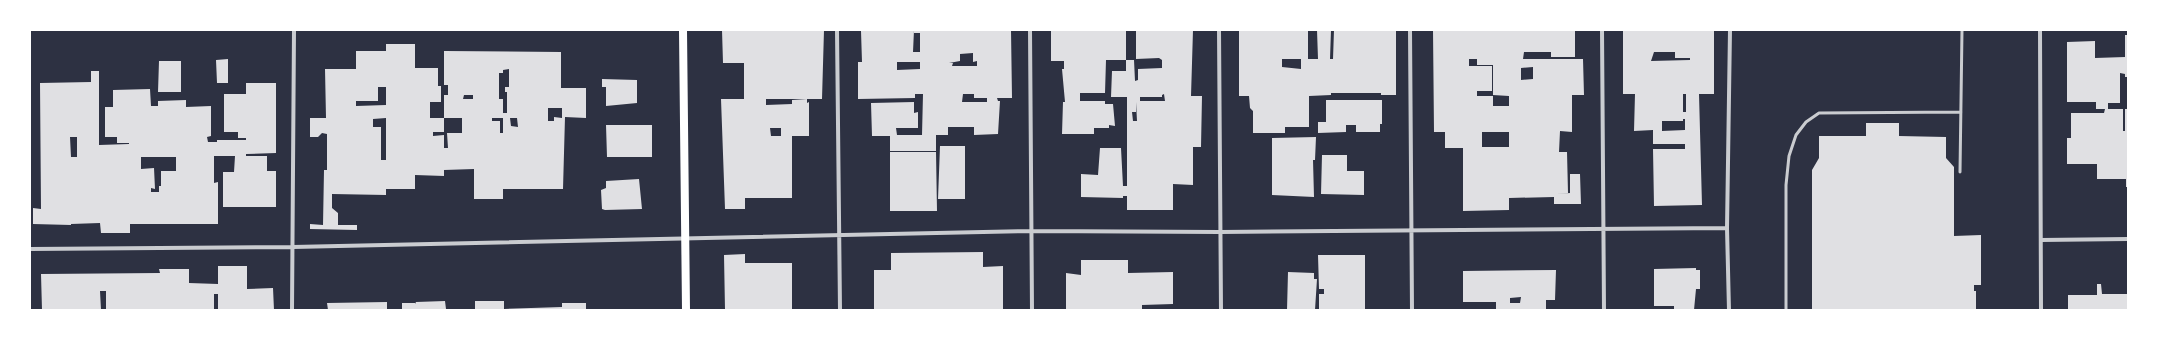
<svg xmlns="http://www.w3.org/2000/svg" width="2158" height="340" font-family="Figtree,sans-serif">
<rect width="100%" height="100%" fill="#2d3142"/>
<path fill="#e0e0e3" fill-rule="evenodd" d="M722,30H824L822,99H766V105L792,104V100L807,99V103L809,102V136H792V198H745V209H725L721,99H744V63H723ZM770,128H781V136H771Z
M914,30H1011L1012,98H997L998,101H1000L998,134L974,135V127H948V135H936V151H890V136H872L871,103L914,102V113L918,112V128H896L897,135H922L923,94H915V98L858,99V62H862L861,31L914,30L913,52H920V33H914ZM973,53V62L977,61V66H952L953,63H949L960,61V54ZM897,62H920V69L897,70ZM963,94H974V98H987V102H962Z
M1051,30H1126V60H1134L1135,81L1138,80V69L1162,68V60L1159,58L1136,59V30H1193L1191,96H1202L1201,147H1193V185L1173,184V210H1127V196H1123V198L1081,197V174L1098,175L1100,148H1121L1123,186H1127V97H1111L1112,71H1126V60H1106L1105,93H1080V101H1105V104H1113L1115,126L1109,125V128H1094V134H1062L1063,102H1065L1062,69H1064V61H1051ZM1164,94L1165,101H1140V97H1162V95ZM1136,102L1137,121H1133L1132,112H1136Z
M1239,30H1308V59H1318L1317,30H1331L1330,59H1333L1334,30H1396V95H1381V93H1331V95L1309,96V127H1285V133H1253V111L1250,108L1249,96H1239ZM1282,59H1301V69L1282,67Z
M1433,30H1575V57H1551V52H1524L1523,59H1583L1584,95H1572V132L1560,131L1559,152H1567L1568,193L1556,194L1570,193V174H1580L1581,204H1554V197L1509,198V210L1463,211V148H1445V132H1434ZM1469,59H1477V65H1493V95L1509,96V106H1493V96H1477V91H1492V66H1469ZM1533,67V79L1521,80V68ZM1482,132H1509V147H1482Z
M1623,30H1714V94H1699L1702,205L1654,206L1653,149H1685V144H1653V130L1634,131L1635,94H1623ZM1654,52H1675V58H1690V60L1651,61ZM1683,94H1686V112H1683ZM1683,119H1685V130L1662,131V121H1683Z
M2125,35H2128V77H2125V74L2120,73V103H2108V109H2123V131H2125V109H2128V187H2126V179H2097V164H2067V138H2071V113H2104L2105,109H2096V102H2067V42L2095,41V58L2125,57Z
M386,44H415V68H438V86H441V102H430V118H444V132H433V136L444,135V148H448L447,133H462V118H444V95H448V85H444V51L561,52V88H586V118L565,117L563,189H503V199H474V169L444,170V176L415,175V189H386V195L332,194V208L338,213V225H357V230L310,229V224L323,225L324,170H327V134L322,133L318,137H310V118H326L325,69H356V51H386ZM509,69V87H505V92H507V113H503V99H499V73H503V70ZM378,87H386V105L356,106V101H378ZM464,95H473V99H463ZM548,108H562V118L554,117V121H548ZM386,118V160H381V127H373V119ZM492,118H503V133H500V121H492ZM510,118H517L518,127L511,126Z
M228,59V83H217L216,60Z
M159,61H181V92H158Z
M91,71H99V145L129,144V143H117V137H105V107H113V90L150,89L151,106H158V101L186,100V107L211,106V136L207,137L208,142H217V140H246V138H238V132H224V94H246V83H276V153L246,154V156H267V171H276V207H223V172H234L235,156H214V183L218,182V224H130V233H101L100,223L71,224V225L33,224V208L41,209L40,83L91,82ZM70,137H77V157H71ZM141,157H176V171H161V186H159V192H151V188L155,189L154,168L141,169Z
M602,79L637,80V103L606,106V87H602Z
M1326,100H1382V124H1380V132H1356V125H1346V132L1318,133V122H1326Z
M1866,123H1899V136L1946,137V158L1954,167V236L1981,235V285H1974V291H1976V310H1812V170L1819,158V136H1866Z
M606,125H652V157H607Z
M1316,137L1315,160H1313L1314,197L1272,195V138Z
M940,146H965V199H938Z
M890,152H936L937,211H890Z
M1322,155H1347V171H1364V195L1321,194Z
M639,179L642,209L605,210L602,209L601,190L606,188V181Z
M983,252V267L1003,266V310H874V270H891V253Z
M745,254V263H792V310H725L724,255Z
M1318,255H1365V310H1319V294H1324V289H1319Z
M1081,260H1128V273L1173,272V304L1142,305V310H1066V273L1081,275Z
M218,266H247V289L273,288L274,310H218V294H214V310H106V291H100L101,310H42L41,274L160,273L159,269H189V283L218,284Z
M1696,268V270H1700V289H1696L1694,310H1674V306H1654V269Z
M1556,270L1555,300H1546V310H1496V302H1463V271ZM1521,297L1520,303H1510V298Z
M1288,272L1314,273V279H1317L1315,310H1287Z
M2097,284H2101L2102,294H2127V310H2068V295H2097Z
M445,301L446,309H475V301H504V309L562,307V303H586V310H402V303H415V304L416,302Z
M387,302V310H328L327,303Z"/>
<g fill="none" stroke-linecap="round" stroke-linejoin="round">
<path stroke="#caccd0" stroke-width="3" d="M1960,172L1962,30
M1786,310V185L1789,156L1796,135L1806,122L1819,113L1961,112"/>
<path stroke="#caccd0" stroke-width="4" d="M837,30L840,310
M1030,30L1032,310
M1219,30L1221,310
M1410,30L1412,310
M1602,30L1604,310
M2040,30L2041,310
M2041,240L2128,239
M30,249L293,247L1032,231L1220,232L1727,228
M292,310L294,30
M1729,310L1727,228L1730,30"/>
<path stroke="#fff" stroke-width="8" d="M683,30L686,310"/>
</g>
<rect width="2158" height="340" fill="none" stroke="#ffffff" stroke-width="62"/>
</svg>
